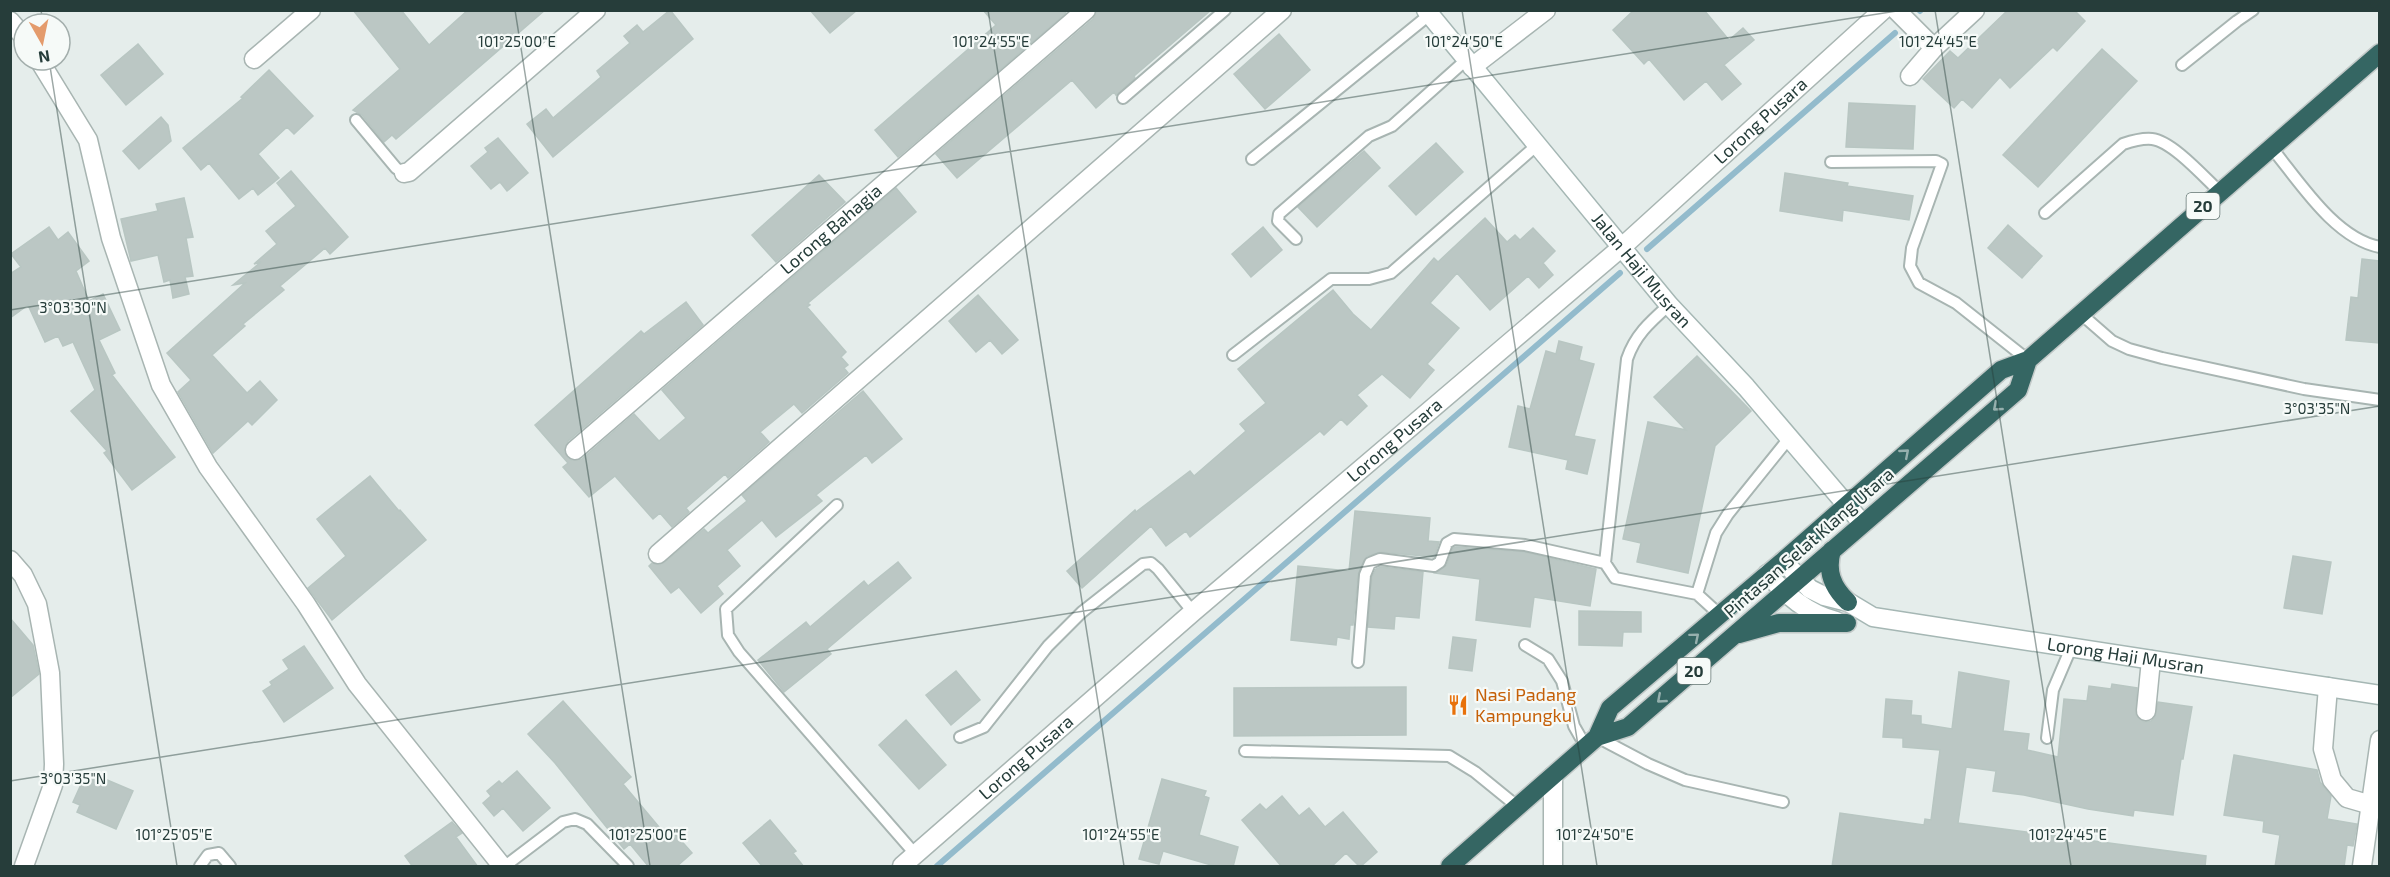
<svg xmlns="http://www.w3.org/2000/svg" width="2390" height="877" font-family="'Exo 2',sans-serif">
<rect width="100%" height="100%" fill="#e5edeb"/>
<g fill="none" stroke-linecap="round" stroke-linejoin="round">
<path stroke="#93bbcc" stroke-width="6" d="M1920,11L1921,10
M1647,249L1895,33
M937,866L1620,273"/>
</g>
<path fill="#bbc7c4" stroke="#b8c6c2" stroke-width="1.5" d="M353,10H401L429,45L468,10H545L396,139L392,135L384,142L362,115L353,110L400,69Z
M670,10L693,39L553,157L527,124L546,109L553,118L601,77L597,71L630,43L624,36L637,25L643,32Z
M810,10H857L830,33Z
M983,10H1064L1066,13L898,157L875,130L996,25Z
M1097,10H1211L1134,76L1135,78L1116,95L1114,92L1096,108L1072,80L957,178L936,154L1093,19Z
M1634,10H1704L1729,40L1743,28L1754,40L1724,65L1741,84L1722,100L1706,81L1684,100L1649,59L1644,64L1613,30Z
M2008,10H2074L2085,21L2057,51L2053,47L2010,88L2000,77L1972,108L1962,99L1954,108L1923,79L1950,51L1958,58Z
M1279,34L1310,70L1265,109L1234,74Z
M138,44L163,74L126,105L101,75Z
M2102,49L2137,81L2038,187L2003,155Z
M269,70L313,116L294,134L287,127L258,154L279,178L258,195L253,188L239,199L209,163L201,170L183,148L243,98L241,97Z
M1849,103L1915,106L1913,149L1846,147Z
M161,117L168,125L171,141L139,169L123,151Z
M498,138L528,173L507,191L500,182L491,189L471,166L488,152L485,148Z
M1436,143L1463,172L1416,215L1389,186Z
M1364,151L1380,168L1317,227L1298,207Z
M291,171L348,237L330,254L325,248L280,286L284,290L243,324L245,326L212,355L247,393L260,381L277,400L252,425L248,421L213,453L178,392L191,380L167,353L245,283L233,285L261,262L254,264L277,244L266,231L296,206L277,183Z
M1785,173L1848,183L1847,186L1913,196L1909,220L1843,210L1842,221L1780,211Z
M819,175L845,202L776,262L752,235Z
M896,188L916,212L808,303L810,305L807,307L846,352L841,357L848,365L844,368L848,373L802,413L794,404L760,432L769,442L728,478L725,474L686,508L689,512L672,527L660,513L653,519L615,476L589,497L563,467L568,463L535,425L641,331L644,334L686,302L703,325L568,441L564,452L571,460L582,459L634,414L659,441L686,418L662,390Z
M184,198L193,237L186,238L193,276L185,277L189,294L173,298L170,280L164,282L158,255L131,261L121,219L158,211L156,204Z
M1485,218L1507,242L1515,235L1520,240L1533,228L1555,251L1543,263L1553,275L1539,288L1528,276L1490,310L1457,273L1430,303L1459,328L1427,364L1434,370L1410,398L1382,374L1357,395L1367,406L1347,425L1341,419L1324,435L1320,431L1190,537L1186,531L1166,546L1151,526L1082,588L1067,571L1135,510L1136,512L1190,471L1194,476L1246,431L1240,424L1266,403L1238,369L1333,290L1353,314L1371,330L1434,258L1438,262Z
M2008,225L2042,256L2022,278L1988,248Z
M49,227L58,240L68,232L89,261L76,271L89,301L103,294L120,330L99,340L115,373L112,375L175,457L132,490L104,453L107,451L71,411L95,390L73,342L63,346L58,336L45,342L28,305L10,318V274L21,267L11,254Z
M1263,227L1282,250L1251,277L1232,254Z
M2362,259L2379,261V343L2346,340L2351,297L2358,298Z
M978,295L1018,340L1002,354L990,340L976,352L949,321Z
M1559,341L1582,347L1579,360L1594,364L1574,436L1595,440L1587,474L1566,469L1568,460L1509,447L1518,406L1530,409L1546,351L1556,354Z
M1697,356L1751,411L1715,446L1688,573L1637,562L1641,543L1623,539L1648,422L1686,430L1654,397Z
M863,391L902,439L872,463L866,455L816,495L822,501L776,537L762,520L727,550L740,566L717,586L723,594L701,613L679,587L671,593L649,566L652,563L660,565L665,562L704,529L708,533L747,501L742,495Z
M370,476L399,511L400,510L426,540L332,620L308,588L346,556L317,519Z
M1355,511L1430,518L1428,541L1439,542L1434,557L1381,552L1367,556L1358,574L1353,625H1350L1349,639L1337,637L1336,645L1291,640L1298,566L1349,571Z
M1456,547L1524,552L1596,569L1590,606L1534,597L1530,627L1476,620L1480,579L1435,573L1447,565L1453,548Z
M2293,556L2331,562L2322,614L2284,608Z
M898,562L911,578L827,649L831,654L784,692L758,660L806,622L810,627L864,581L868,586Z
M1381,567L1423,572L1419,618L1395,616L1394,629L1368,627L1372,577L1376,569Z
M1579,611L1641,612V632H1623L1622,646L1579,645Z
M10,618L33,645L39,674L10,698Z
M1453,637L1476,640L1472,671L1449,668Z
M304,646L333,688L284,722L263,691L272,685L270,682L289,669L283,660Z
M956,671L980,700L951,725L926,695Z
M1959,672L2009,681L2003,731L2029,734L2027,750L2058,757L2064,699L2087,701L2089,686L2111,689L2112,684L2137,688L2136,715L2144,722L2151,721L2155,717L2158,702L2192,707L2183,759H2181L2173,815L2134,810L2133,816L2088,809L2024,795L1993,791L1996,771L1966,767L1958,823L2206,856L2205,867H1832L1840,813L1924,825L1925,819L1931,820L1940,750L1903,747V738L1883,737L1886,699L1912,701L1911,715L1921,716V724L1952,729Z
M1406,687V735L1234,736V688Z
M563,701L631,777L623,784L664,833L670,828L692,853L676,867H649L630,844L624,849L555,763L528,734Z
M906,720L946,765L919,789L879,745Z
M2234,755L2317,770L2320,782L2331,796L2327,819L2357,824L2353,846L2347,845L2344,867H2275L2280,835L2263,832L2264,821L2224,815Z
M517,771L550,808L523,831L503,808L494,816L483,803L491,796L487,791L499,781L502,784Z
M93,774L133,791L116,829L77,812L80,805L73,802L83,780L89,783Z
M1162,779L1206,791L1204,796L1209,798L1199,835L1238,847L1233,867H1218L1163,851L1159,864L1139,859Z
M1282,796L1299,816L1309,808L1325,827L1343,812L1377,852L1360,867L1346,853L1331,867H1282L1242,820L1260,804L1266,810Z
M770,820L796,851L793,853L804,867H763L743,843Z
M452,822L462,833L456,837L478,867H413L405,856Z"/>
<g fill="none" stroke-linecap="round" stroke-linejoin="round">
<g stroke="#a8b5b2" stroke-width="14">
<path id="lane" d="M2182,65L2237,21L2253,10
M1123,98L1225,10
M356,120L396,168L404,173
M2271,147C2299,181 2335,239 2380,247
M1252,159L1429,15
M1831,162L1936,161L1942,164L1912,248L1910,266L1919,283L1956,303L2028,360
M2045,213L2123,144C2132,141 2142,138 2152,139C2172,141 2204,177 2220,192
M1296,239L1278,221L1279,214L1369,136L1392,126L1466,60
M1669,305C1650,322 1635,335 1627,359L1605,563L1615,578L1697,594
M2081,314L2112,341L2129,349L2162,358L2304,389L2380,400
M1233,355L1331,279H1369L1391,273L1536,146
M837,505L726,609L728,635L739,652L916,855
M1720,615L1697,594L1716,533L1728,514L1790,437
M1525,645L1548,659L1562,681L1574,726L1586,747
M1358,662L1365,575L1370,563L1380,559L1434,566L1440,562L1447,543L1454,539L1525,545L1605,563
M960,737L984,727L1048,646L1082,612L1143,564L1151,563L1158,569L1193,612
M1597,737L1648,764L1685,780L1783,802
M2047,738L2053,690L2071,648
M1245,751L1449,756L1475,772L1518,807
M200,866L208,855L219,853L230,866
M505,866L563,822L575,819L587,824L628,866"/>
</g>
<g stroke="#a8b5b2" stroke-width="21">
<g id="street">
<path d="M1896,10L1934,48L1975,10"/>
<path d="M10,21L24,37"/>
<path d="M254,59L311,10"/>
<path d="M39,60L88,140L111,238L161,385L208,467L306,604L357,684L502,866"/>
<path d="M1472,67L1546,10"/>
<path d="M1910,76L1934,48"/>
<path d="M404,173L409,172L596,10"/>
<path id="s1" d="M575,450L1086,10"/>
<path d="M658,554L1282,10"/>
<path d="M10,560L23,575L37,604L50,673L54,764L53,785L24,866"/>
<path d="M2328,687L2323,749L2332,780L2347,798L2371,805"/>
<path d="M2146,711L2151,660"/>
<path d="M1553,776V866"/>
<path id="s2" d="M902,866L1193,612L1622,247L1883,10"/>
<path d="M2362,866L2380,740"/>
</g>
</g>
<g stroke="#a5b7b4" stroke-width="21">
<g id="secondary">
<path id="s3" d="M1426,10L1669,305L1746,387L1862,523"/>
<path id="s4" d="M1783,561L1810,589L1824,596L1848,602L1873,617L2380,695"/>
<path d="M1767,574C1788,596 1806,613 1836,621"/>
</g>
</g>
<g stroke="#c2c9c8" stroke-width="21">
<path id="highway" d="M1832,550C1826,571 1832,587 1848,602
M1739,634L1779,623H1847
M1597,737L1610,708L1783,561L2001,370L2028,360L2380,53
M1450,866L1597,737L1628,727L2018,390L2028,360"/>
</g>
<use href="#lane" stroke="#fff" stroke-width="10"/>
<use href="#street" stroke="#fff" stroke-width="18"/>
<use href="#secondary" stroke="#fff" stroke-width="18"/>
<use href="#highway" stroke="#356663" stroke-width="18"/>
</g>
<defs><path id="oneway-chevron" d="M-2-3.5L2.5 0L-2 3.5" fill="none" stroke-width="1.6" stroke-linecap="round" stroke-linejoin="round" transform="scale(1.5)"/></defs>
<g stroke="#96b0ae">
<use href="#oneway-chevron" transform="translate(1997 407) rotate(139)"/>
<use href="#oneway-chevron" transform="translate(1905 453) rotate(-41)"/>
<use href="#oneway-chevron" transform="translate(1695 637) rotate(-40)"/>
<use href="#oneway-chevron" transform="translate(1661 699) rotate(139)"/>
</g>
<path fill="none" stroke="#263d3a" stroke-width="1.5" stroke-opacity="0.45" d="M41,10L43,24M515,10L650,866M988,10L1124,866M1462,10L1597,866M1935,10L2071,866M49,60L177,866M10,310L1903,10M10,781L2380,406"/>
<defs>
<g id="restaurant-bare" transform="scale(1.62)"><path d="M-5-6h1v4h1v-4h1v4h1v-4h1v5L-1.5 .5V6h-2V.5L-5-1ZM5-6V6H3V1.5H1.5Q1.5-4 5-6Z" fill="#e8710a" stroke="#f6faf8" stroke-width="2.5" paint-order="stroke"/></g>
</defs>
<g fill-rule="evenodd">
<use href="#restaurant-bare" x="1458" y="705"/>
</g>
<g text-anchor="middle" stroke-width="4.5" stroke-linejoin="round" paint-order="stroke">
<g fill="#f6faf8" stroke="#647673" stroke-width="1.5">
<rect x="2186.5" y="193" width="33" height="26" rx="4.5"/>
<rect x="1677.5" y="658" width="33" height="26" rx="4.5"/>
</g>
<g font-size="16" font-weight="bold" fill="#263d3a">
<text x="2203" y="212">20</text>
<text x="1694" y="677">20</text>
</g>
<g font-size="18" fill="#263d3a" stroke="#f6faf8">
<text dy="6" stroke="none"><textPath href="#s2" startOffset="1137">Lorong Pusara</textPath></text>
<text dy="6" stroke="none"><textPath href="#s1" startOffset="338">Lorong Bahagia</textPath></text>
<text dy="6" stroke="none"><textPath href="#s3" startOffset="338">Jalan Haji Musran</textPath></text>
<text dy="6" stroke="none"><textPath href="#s2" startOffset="651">Lorong Pusara</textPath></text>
<text transform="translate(1809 543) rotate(-41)" y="6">Pintasan Selat Klang Utara</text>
<text dy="6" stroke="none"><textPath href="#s4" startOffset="364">Lorong Haji Musran</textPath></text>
<text dy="6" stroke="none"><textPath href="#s2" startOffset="165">Lorong Pusara</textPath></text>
</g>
<g font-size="18" fill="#c56008" stroke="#f6faf8" text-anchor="start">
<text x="1475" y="701">Nasi Padang<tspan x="1475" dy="21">Kampungku</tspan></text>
</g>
</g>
<g font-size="15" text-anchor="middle" fill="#263d3a" stroke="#f6faf8" stroke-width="4.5" stroke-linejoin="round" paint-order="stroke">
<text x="991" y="47">101°24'55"E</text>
<text x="517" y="47">101°25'00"E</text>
<text x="1464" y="47">101°24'50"E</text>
<text x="1938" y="47">101°24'45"E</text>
<text x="73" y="313">3°03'30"N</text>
<text x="2317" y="414">3°03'35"N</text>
<text x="73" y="784">3°03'35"N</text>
<text x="174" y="840">101°25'05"E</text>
<text x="648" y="840">101°25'00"E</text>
<text x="1121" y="840">101°24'55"E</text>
<text x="1595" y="840">101°24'50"E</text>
<text x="2068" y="840">101°24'45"E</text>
</g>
<rect width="2390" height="877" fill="none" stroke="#263d3a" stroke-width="24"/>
<g transform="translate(42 42) rotate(171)"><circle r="28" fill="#f6faf8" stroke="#a3aeac" stroke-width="1.5"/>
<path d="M0-4.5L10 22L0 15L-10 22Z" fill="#e49b6c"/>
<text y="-9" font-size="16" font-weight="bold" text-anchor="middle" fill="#263d3a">N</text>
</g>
</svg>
